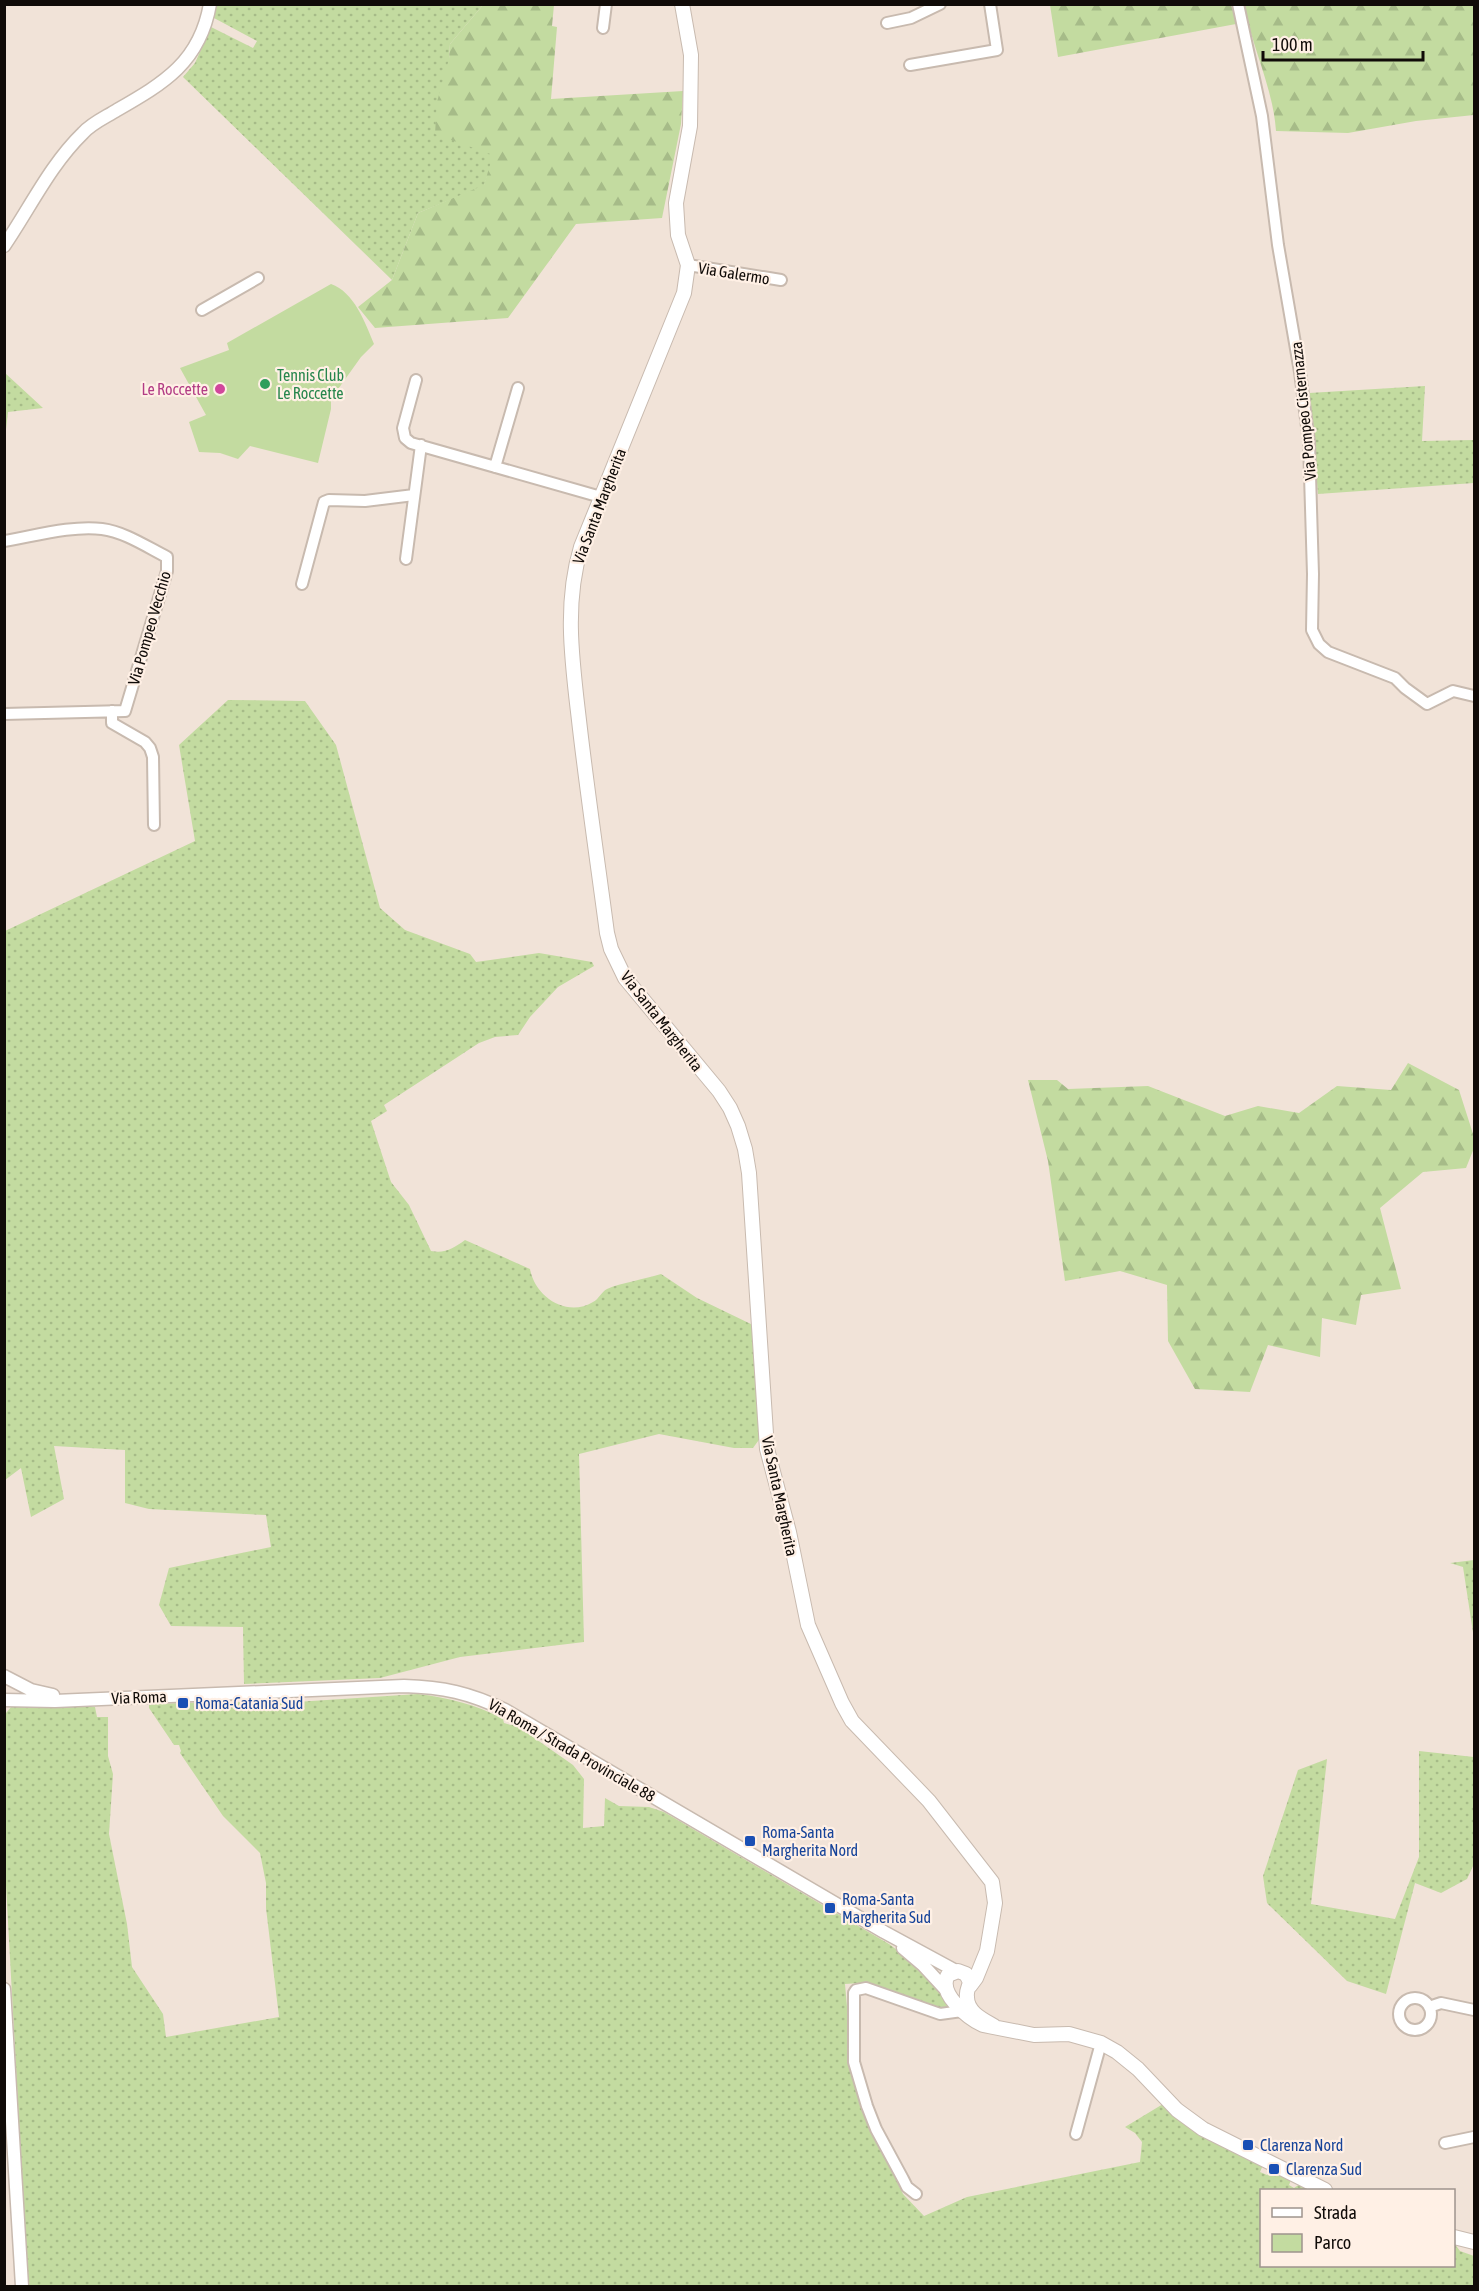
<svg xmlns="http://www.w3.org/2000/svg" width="1479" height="2291" font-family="'Asap Condensed',sans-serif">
<defs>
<pattern id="grass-dots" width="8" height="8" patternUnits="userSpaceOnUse" patternTransform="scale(1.5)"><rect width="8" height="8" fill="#c3dba0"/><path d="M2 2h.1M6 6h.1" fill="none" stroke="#a6bb88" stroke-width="1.8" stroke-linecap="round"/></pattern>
<pattern id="forest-firs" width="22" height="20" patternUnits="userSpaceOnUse" patternTransform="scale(1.5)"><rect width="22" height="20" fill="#c3dba0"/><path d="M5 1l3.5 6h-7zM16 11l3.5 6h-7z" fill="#a6bb88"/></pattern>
</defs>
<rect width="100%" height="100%" fill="#f1e3d8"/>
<path fill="url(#grass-dots)" d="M216,5H483L450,44L449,59L494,155L484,186L418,213L392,280L183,77L195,63L211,27L253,48L257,41L214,18Z
M5,373L43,408L8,412L5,438Z
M1425,386L1422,441L1474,440V483L1318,494L1309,393Z
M228,700L305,701L336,745L380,908L405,930L470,954L476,962L539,953L592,962L594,966L558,987L530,1017L518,1035L495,1037L479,1043L384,1105L387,1111L371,1121L391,1182L409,1205L431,1251C445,1254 454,1248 465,1240L530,1269C535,1297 567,1318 593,1302C599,1299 601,1292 607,1289C620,1283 646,1279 661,1274L697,1298L755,1326L761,1437L753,1448H734L659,1434L579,1454L584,1642L460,1657L380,1678L244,1684L243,1627L171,1626L159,1605L169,1568L271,1547L266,1515L149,1509L125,1503V1450L54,1446L64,1499L31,1517L21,1468L5,1480V931L195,841L179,745Z
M1474,1560V1669V1639L1463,1567L1450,1563Z
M418,1694C449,1698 475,1704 503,1719L504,1723L511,1725L513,1723L573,1765L584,1779L583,1828L604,1826L605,1798L619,1806L649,1807L664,1812L889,1944L910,1960L956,2009L938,2010L870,1985L860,1983L845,1984L852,2064L864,2111L903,2194L924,2216L967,2197L1140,2162L1142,2142L1135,2133L1125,2127L1163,2104L1190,2128L1263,2165L1260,2172L1267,2175L1271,2170L1291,2180L1289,2185L1294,2188L1300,2184L1312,2190H1262V2266H1454V2243L1460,2251L1474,2256V2286H28L5,1867L4,1719L6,1713L11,1707H95L97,1717H108V1756L113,1774L109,1834L127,1924L132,1967L163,2014L166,2037L279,2017L266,1908V1883L260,1853L223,1816L180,1753L181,1751L179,1745H174L149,1708V1704L221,1702L281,1703Z
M1419,1751L1474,1757V1864L1467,1879L1441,1893L1415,1883L1386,1994L1347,1981L1267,1903L1263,1876L1298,1770L1327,1759L1311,1904L1395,1919L1419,1857Z"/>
<path fill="url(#forest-firs)" d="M483,5H554L552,26L557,27L551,99L683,91L681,124L662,218L576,224L508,318L375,328L358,307L392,280L418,213L484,185L493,155L435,134L437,102L449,59L450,44Z
M1050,5H1232L1236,24L1058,57Z
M1244,5H1474V115L1416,121L1348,133L1276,131C1273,88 1252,47 1244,5Z
M1408,1063L1459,1090L1474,1137V1148L1466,1168L1423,1172L1380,1208L1401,1289L1361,1295L1356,1325L1322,1318L1320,1357L1268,1345L1250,1392L1195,1389L1168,1341L1167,1285L1120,1271L1065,1281L1048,1161L1028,1080H1057L1068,1089L1148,1086L1225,1116L1258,1106L1299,1113L1337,1086L1391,1090Z"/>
<path fill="#c3dba0" d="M331,284C354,292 365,322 374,344L361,357L331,399V409L318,463L250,446L238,459L220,453L199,452L189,422L206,415L180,368L229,350L227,343Z"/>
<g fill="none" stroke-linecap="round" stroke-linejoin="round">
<g stroke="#c8baaf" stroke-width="14">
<path id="minor" d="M1238,4L1262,116L1278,245L1300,372L1309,442L1313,574L1312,630L1319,644L1328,652L1395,678L1405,688L1427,704L1453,691L1474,696
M887,23L911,18L940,4
M603,28L606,4
M910,65L997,50L990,4
M688,265L781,280
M202,310L258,278
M416,380L403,428L405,438L411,443L601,497
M495,467L518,388
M4,541C34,536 73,525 102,529C125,532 147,547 167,557V571L125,711L4,714
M406,559L421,445
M302,584L324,502L329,500L365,501L414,495
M112,711V723L145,742L150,748L153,757L154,825
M1399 2014a16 16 0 1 1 32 0a16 16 0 1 1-32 0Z
M1429,2007L1441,2003L1474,2010
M1076,2134L1101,2043
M1445,2143L1474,2137
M916,2194L907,2187L903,2179L876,2129L867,2106L854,2062V1993L856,1990L866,1988L940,2014L962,2011"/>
</g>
<g stroke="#c8baaf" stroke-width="15">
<path id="tertiary" d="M4,246C30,208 50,165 83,133C92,123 106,117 117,110C164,83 200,62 210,4
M4,1676L31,1690L53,1695
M4,1700L55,1701L404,1686C443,1687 470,1693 505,1710L884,1932L956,1971
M903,1948L923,1965L947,1991
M4,1989L22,2286"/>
</g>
<g stroke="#c8baaf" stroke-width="16">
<path id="secondary" d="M682,4L691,55L690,126L676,203L678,235L688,265L684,293L581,547C563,607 573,667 580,729C588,797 598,865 607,933L611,949L625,978L719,1091L730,1108L738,1126L745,1149L749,1173L767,1449L789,1532L808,1625L842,1703L852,1721L929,1801L992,1882L995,1903L987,1951L976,1978L970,1986
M994,2026C982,2019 967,2012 967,1997C966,1991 969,1987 970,1982L966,1974L958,1971L948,1975C937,1993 968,2018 983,2025L1034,2035L1069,2034L1101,2043L1117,2052L1138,2069L1177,2110L1203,2129L1325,2190
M1454,2237L1474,2242"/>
</g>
<use href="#minor" stroke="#fff" stroke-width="10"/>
<use href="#tertiary" stroke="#fff" stroke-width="12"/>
<use href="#secondary" stroke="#fff" stroke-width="14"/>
</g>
<circle fill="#2e9e5b" stroke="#fff0e5" stroke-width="2" cx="265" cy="384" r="6"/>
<circle fill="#d1479c" stroke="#fff0e5" stroke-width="2" cx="220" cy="389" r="6"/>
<g fill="#1a4fb4" stroke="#fff0e5" stroke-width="2">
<rect x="177" y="1697" width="12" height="12" rx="3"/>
<rect x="744" y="1835" width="12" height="12" rx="3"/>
<rect x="824" y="1902" width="12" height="12" rx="3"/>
<rect x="1242" y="2139" width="12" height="12" rx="3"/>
<rect x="1268" y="2163" width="12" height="12" rx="3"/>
</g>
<g text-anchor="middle" stroke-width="4.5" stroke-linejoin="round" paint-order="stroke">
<g font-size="16" fill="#100b08" stroke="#fff0e5">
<text transform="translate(734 273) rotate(9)" y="6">Via Galermo</text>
<text transform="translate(1303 411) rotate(-96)" y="6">Via Pompeo Cisternazza</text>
<text transform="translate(599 506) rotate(-69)" y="6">Via Santa Margherita</text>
<text transform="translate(149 628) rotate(-74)" y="6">Via Pompeo Vecchio</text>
<text transform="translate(662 1021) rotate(52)" y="6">Via Santa Margherita</text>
<text transform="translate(780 1496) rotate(78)" y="6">Via Santa Margherita</text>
<text transform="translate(139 1697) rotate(-2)" y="6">Via Roma</text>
<text transform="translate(572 1750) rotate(30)" y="6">Via Roma / Strada Provinciale 88</text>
</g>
<g font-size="16" fill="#27864d" stroke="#fff0e5" text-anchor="start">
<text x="277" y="381">Tennis Club<tspan x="277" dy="18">Le Roccette</tspan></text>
</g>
<g font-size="16" fill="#b23c85" stroke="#fff0e5" text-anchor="end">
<text x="208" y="395">Le Roccette</text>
</g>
<g font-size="16" fill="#164399" stroke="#fff0e5" text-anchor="start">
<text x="195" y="1709">Roma-Catania Sud</text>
<text x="762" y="1838">Roma-Santa<tspan x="762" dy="18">Margherita Nord</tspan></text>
<text x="842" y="1905">Roma-Santa<tspan x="842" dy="18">Margherita Sud</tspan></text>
<text x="1260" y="2151">Clarenza Nord</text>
<text x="1286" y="2175">Clarenza Sud</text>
</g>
</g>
<rect width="1479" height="2291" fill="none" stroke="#100b08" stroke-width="12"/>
<rect x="1260" y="2189" width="195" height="78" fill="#fff0e5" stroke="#9f948d" stroke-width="1.5"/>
<rect x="1272" y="2208" width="30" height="9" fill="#ffffff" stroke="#9f948d" stroke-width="1.5"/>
<text x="1314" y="2219" font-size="18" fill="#100b08">Strada</text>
<rect x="1272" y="2234" width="30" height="18" fill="#c3dba0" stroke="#9f948d" stroke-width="1.5"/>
<text x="1314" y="2249" font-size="18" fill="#100b08">Parco</text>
<path d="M1263 51v9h160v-9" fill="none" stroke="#100b08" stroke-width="3"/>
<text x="1272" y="51" font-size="18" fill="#100b08" stroke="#fff0e5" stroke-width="4.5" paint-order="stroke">100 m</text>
</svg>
